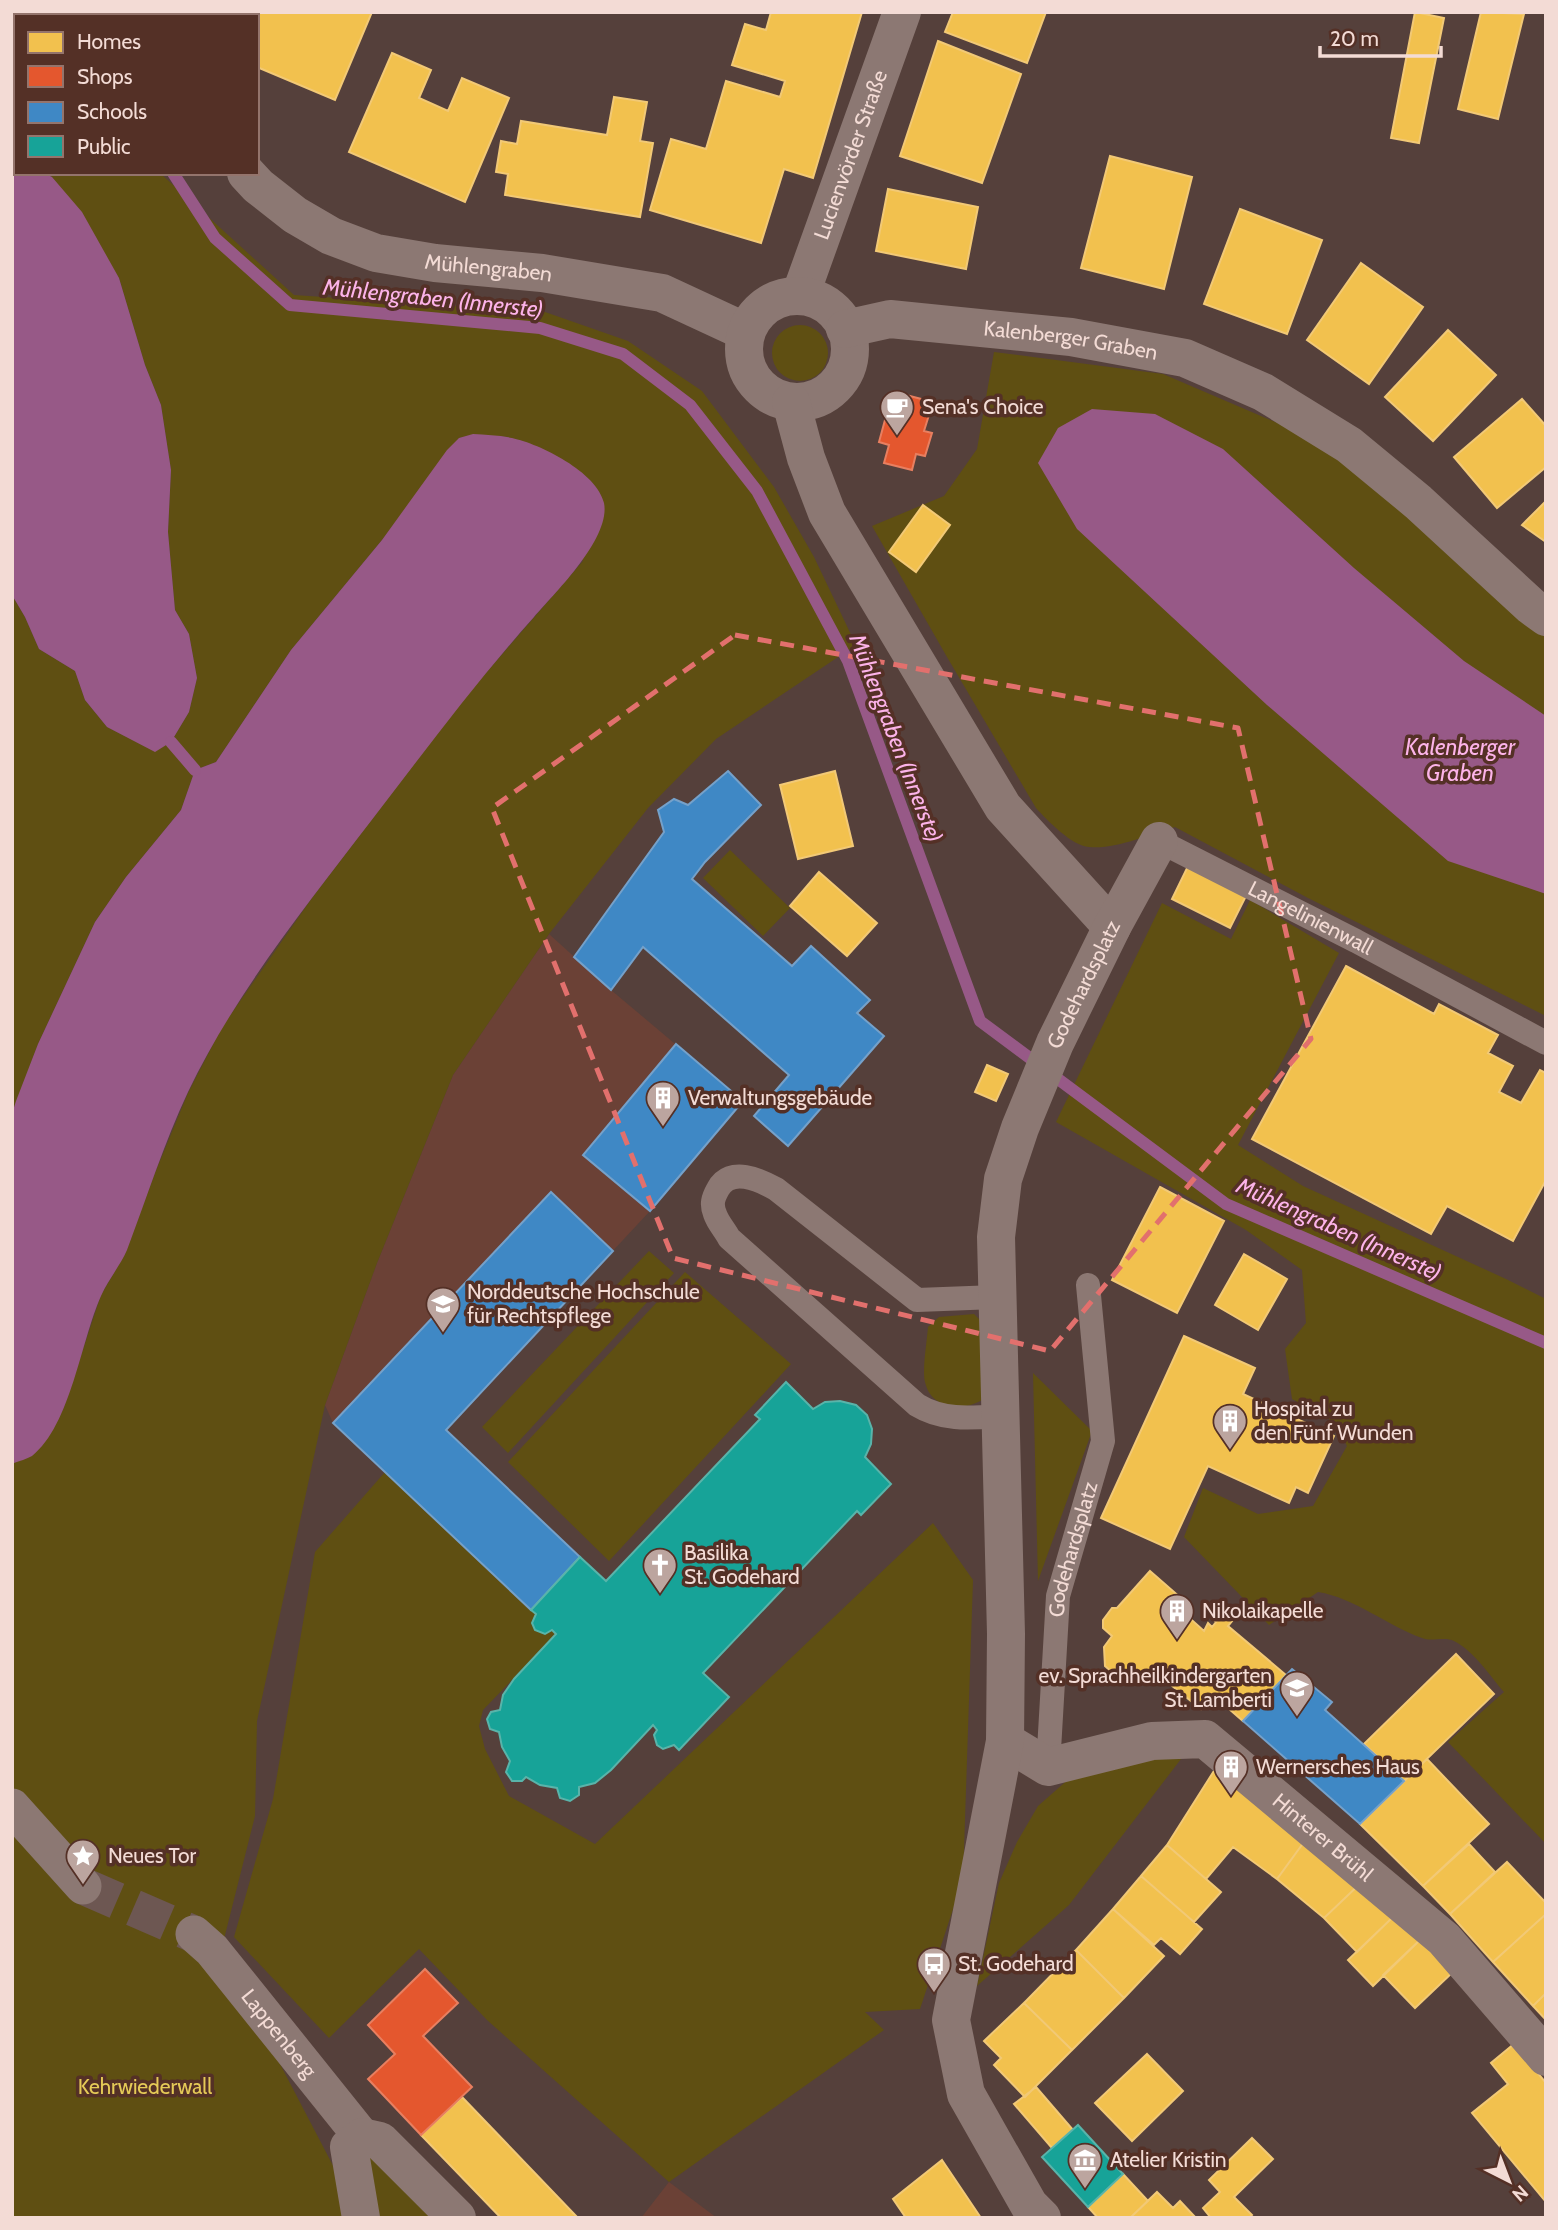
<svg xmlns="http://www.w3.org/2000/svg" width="1558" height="2230" font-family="Cabin,sans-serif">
<rect width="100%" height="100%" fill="#55403b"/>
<path fill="#6b4136" d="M549,934L611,990L743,1101L650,1211L446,1430L580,1557L333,1423L325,1405L377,1263L453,1075Z
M669,2182L717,2218H641Z"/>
<path fill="#5f4f12" d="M12,12H49L51,16H16V158L12,156Z
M44,173H160L294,295L545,312L628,341L702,391L774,487L814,557L856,645L716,739L648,808L549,934L453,1075L377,1263L325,1405L257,1721L255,1816L221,1951L340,2179L349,2218H12V1462L63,1410L101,1295L125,1254L155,1173L188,1093L222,1027L312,898L466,696L583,561L508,437L473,435L459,438L382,540L291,650L216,762L195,770L181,810L126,877L95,922L38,1044L12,1114V595L25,617L39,649L75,671L85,700L107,727L154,751L171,742L189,712L197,678L189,634L175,610L168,532L171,470L161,405L145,365L119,278L52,177Z
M772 353a28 28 0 1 1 56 0a28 28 0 1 1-56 0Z
M994,352L1163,374L1331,446L1546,620V1016L1308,898L1175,827C1151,834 1114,850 1089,847C1072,846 1047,820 1036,808L947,657L872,526L944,496L977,449Z
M730,850L790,908L763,936L703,878Z
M1250,900L1339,953L1238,1145L1303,1186L1506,1279L1546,1299V1844L1448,1742L1504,1692C1490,1676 1474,1651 1454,1641C1445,1636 1432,1642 1422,1638C1386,1625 1355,1598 1318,1592L1269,1625L1184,1537L1203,1488L1258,1514L1313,1506L1347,1446L1334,1422L1292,1399L1285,1349L1306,1323L1302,1270L1246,1230L1056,1122L1162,903L1231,939Z
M649,1251L674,1273L508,1453L482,1427Z
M685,1272L791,1364L609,1561L508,1462Z
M974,1314L982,1322V1400C962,1412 931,1409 925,1382C922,1370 927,1341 928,1327L939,1317Z
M1033,1373L1092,1431L1038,1581Z
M385,1472L536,1614L532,1623L535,1630L545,1634L552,1630L556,1634L483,1710L479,1726L485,1749L509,1796L595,1844L933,1523L973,1580L963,1879L920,2009L865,2012L884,2030L669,2182L487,2020L419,1949L329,2038L234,1937L273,1799L315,1552Z
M1191,1746L1069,1905L977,1986L999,1883L1017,1842L1038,1806L1079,1770Z
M362,2137L457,2218H361Z"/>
<path fill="#975987" d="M12,156L16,158V173H44L52,177L82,212L119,278L145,365L161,405L171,470L168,532L175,610L189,634L197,678L189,712L171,742L155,752L107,727L85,700L75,671L39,649L25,617L12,595Z
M1092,409L1155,414L1223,449L1354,568L1464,661L1546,716V894L1448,861L1267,705L1077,529L1038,463L1058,428Z
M473,434C486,435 499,435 512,438C540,444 597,472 604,503C611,538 555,593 534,617C476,682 424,752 371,821C305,907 235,994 188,1092C164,1143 147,1197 127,1250C120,1266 108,1280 101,1296C81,1340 71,1425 32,1456C27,1459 19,1461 14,1463L12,1114L16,1101L38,1044L95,922L126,877L181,810L195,770L216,762L291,650L382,540L447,450L459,438Z"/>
<path fill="#f2c14e" stroke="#f2c976" stroke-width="2" d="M258,12H372L335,100L257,67Z
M771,12H862L813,178L784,169L761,243L650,210L671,139L706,149L726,81L780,97L785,81L732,65L745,24L766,30Z
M953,12H1046L1027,63L945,32Z
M1415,12L1444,18L1419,143L1391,138Z
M1481,12L1524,14L1498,119L1458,109Z
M938,41L1021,74L982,183L900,156Z
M392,53L431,70L419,98L448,111L462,78L509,98L465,202L349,152Z
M614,97L647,102L640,141L653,143L640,217L505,195L508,174L496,172L501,141L517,144L521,121L607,135Z
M1110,156L1192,177L1164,289L1081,268Z
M888,189L978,207L966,269L876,251Z
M1240,209L1322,240L1287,334L1204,304Z
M1361,263L1423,307L1369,384L1307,340Z
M1448,330L1496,375L1433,441L1385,397Z
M1522,399L1546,426V467L1497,508L1454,457Z
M1546,501V542L1522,525Z
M923,505L950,525L916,572L889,552Z
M835,771L853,846L798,859L780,785Z
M1188,866L1246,896L1230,928L1172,899Z
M819,872L877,923L847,956L790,906Z
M1346,966L1434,1014L1439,1004L1498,1035L1488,1053L1513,1066L1499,1092L1521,1103L1540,1070L1546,1073V1180L1513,1241L1447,1206L1431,1234L1252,1139Z
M987,1065L1008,1074L996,1101L975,1092Z
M1160,1187L1224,1221L1177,1313L1112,1280Z
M1244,1254L1287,1279L1258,1330L1215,1305Z
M1184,1336L1255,1368L1243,1394L1334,1436L1308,1493L1296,1487L1289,1503L1208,1466L1170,1549L1101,1518Z
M1150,1571L1181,1598L1175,1605L1204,1631L1208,1623L1212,1627L1216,1622L1212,1618L1224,1604L1237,1615L1228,1626L1286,1675L1243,1721L1213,1695L1201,1709L1151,1669L1143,1679L1122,1681L1105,1666L1104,1647L1112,1636L1103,1628V1620L1112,1608H1117Z
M1456,1654L1494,1694L1404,1781L1364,1744Z
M1427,1759L1489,1824L1423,1886L1360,1824Z
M1219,1763L1312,1831L1277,1879L1233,1847L1206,1879L1167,1845Z
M1312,1831L1364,1880L1324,1918L1277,1879Z
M1469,1844L1495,1872L1450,1914L1423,1886Z
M1167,1845L1221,1892L1194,1922L1141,1876Z
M1507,1862L1546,1903V1914L1493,1962L1450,1914Z
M1141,1876L1202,1929L1180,1954L1161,1938L1154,1945L1113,1909Z
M1364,1880L1396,1914L1357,1952L1324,1918Z
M1113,1909L1164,1956L1124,1998L1076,1950Z
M1396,1914L1422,1938L1373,1986L1348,1960Z
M1546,1914V1993L1533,2006L1493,1962Z
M1422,1938L1454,1971L1415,2008L1383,1975Z
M1076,1950L1124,1998L1072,2050L1024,2003Z
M1546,1993V2020L1533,2006Z
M1024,2003L1072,2050L1025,2097L994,2065L1001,2058L984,2041Z
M1514,2044L1546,2083V2202L1472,2113L1508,2084L1491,2063Z
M1147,2054L1183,2091L1132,2141L1095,2103Z
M1036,2087L1073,2130L1052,2148L1014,2104Z
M462,2097L578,2218H501L421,2135Z
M1252,2138L1273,2159L1234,2197L1252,2215L1249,2218H1211L1203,2208L1220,2192L1209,2180Z
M942,2160L981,2218H906L893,2199Z
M1123,2174L1148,2201L1130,2218H1098L1088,2207Z
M1157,2192L1173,2208L1180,2201L1196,2218H1130Z"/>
<path fill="#e4572e" stroke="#e87f60" stroke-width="2" d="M906,395L933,402L924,431L932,433L925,456L916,454L912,470L884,463L889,445L879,442L885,420L897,423Z
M425,1969L458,2003L423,2036L472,2087L421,2135L368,2079L395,2054L368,2025Z"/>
<path fill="#3f88c5" stroke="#75a1ca" stroke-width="2" d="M728,771L761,805L705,862L692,879L792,966L811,946L870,1000L857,1013L884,1036L788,1146L754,1116L789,1075L643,947L611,990L574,957L664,832L658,810L674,799L688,805Z
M676,1044L743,1101L650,1211L583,1155Z
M551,1192L613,1251L446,1430L580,1557L531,1610L333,1423Z
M1292,1669L1332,1702L1325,1710L1404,1781L1360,1824L1243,1721Z"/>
<path fill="#17a398" stroke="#59b4aa" stroke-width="2" d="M786,1382L813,1409L825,1402L840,1401L856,1405L867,1415L872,1429L871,1444L865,1457L891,1484L861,1515L857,1511L703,1673L729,1697L679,1750L674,1745L663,1749L657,1745L654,1735L657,1730L653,1725L611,1770L595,1783L579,1787V1795L570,1801L560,1798L557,1788L540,1785L526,1777L522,1781H512L506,1772L510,1761L502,1747L499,1732L490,1729L487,1719L491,1712L500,1710L503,1695L514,1679L556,1634L552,1630L545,1634L535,1630L532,1623L536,1614L531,1610L580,1557L606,1581L760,1419L755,1415Z
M1078,2125L1123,2174L1088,2207L1042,2157Z"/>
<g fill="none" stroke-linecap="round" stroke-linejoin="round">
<path stroke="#975987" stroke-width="12" d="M95,12L97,16
M173,173L215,238L290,305L540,328L623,354L690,405L757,491L848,661L980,1021L1226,1204L1546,1343
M171,742L195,770"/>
<path stroke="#6d5752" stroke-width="37" stroke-dasharray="37 18" stroke-linecap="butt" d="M83,1886L194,1934"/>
<g stroke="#8c7873" stroke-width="24">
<path id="s1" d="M1159,841L1356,941L1546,1043"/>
<path d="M996,1297L917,1300L776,1189C760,1180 730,1166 718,1189C713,1198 711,1204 715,1214C718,1223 725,1230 729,1238L917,1405C943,1421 971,1418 1001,1416"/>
<path id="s2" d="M1048,1767L1058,1596L1103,1441L1088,1285"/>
</g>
<g stroke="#8c7873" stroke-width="37">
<path d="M12,1807L83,1886"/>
<path id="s3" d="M194,1934L212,1950L362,2137"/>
</g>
<g stroke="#8c7873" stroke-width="38">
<path d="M147,12L148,16"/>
<path id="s4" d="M246,173L258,186L295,215L331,236L376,253L435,263L542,273L662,293L746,332"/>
<path id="s5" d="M800,296L902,12"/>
<circle cx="797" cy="349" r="53"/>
<path id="s6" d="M845,329L890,319L1071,337L1185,358L1263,392L1349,445L1418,502L1531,606L1546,617"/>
<path d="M791,402L806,458L827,513L1003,807L1112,927"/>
<path id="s7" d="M1005,1741L1048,1767L1152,1741L1205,1739L1444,1939L1546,2057"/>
<path d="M361,2218L349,2147L362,2137L380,2141L457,2218"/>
<path id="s8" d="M1042,2218L1029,2205L966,2094L951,2020L1005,1741L1006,1634L996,1237L1003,1179L1020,1128L1055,1043L1112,927L1159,841"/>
</g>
</g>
<path fill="none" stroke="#e2706d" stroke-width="5" stroke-dasharray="14 9" stroke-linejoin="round" d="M735,635L1238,728L1311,1039L1050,1351L673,1258L492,808Z"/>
<defs>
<g id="cafe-pin" transform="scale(1.75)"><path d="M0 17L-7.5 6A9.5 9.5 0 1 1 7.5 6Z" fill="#bca59f" stroke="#543026"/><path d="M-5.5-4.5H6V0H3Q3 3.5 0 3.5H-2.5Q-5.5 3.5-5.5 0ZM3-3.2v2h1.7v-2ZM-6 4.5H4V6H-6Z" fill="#fff"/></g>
<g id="building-pin" transform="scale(1.75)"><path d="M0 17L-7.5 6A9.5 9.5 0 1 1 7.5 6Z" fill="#bca59f" stroke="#543026"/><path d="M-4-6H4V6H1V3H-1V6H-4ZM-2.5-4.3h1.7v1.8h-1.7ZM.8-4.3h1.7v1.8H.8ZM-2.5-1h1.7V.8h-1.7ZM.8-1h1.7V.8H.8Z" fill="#fff"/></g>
<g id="university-pin" transform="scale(1.75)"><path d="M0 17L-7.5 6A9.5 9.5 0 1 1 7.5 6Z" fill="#bca59f" stroke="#543026"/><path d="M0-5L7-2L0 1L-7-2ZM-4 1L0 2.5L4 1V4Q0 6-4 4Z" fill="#fff"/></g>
<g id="church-pin" transform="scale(1.75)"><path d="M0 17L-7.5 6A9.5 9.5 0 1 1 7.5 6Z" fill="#bca59f" stroke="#543026"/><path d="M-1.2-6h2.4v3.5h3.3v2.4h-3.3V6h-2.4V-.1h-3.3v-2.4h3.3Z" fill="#fff"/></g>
<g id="school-pin" transform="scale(1.75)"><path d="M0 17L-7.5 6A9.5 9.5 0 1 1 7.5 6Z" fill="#bca59f" stroke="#543026"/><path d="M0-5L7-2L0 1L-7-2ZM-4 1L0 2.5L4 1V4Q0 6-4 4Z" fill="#fff"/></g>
<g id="sight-pin" transform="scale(1.75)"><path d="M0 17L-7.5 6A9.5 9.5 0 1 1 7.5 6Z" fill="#bca59f" stroke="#543026"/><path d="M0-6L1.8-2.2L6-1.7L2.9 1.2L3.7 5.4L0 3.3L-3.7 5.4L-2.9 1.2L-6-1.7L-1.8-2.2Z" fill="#fff"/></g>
<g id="bus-pin" transform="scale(1.75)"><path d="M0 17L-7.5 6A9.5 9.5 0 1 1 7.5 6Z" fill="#bca59f" stroke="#543026"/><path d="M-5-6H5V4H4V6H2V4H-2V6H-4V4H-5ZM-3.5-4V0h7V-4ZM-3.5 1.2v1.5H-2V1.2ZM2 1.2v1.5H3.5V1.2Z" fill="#fff"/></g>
<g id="museum-pin" transform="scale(1.75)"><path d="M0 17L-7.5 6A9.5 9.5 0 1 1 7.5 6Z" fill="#bca59f" stroke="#543026"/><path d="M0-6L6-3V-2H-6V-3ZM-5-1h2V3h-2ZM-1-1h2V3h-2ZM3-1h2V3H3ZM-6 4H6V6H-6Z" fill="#fff"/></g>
</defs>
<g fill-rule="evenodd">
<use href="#cafe-pin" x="897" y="407"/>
<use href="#building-pin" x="663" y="1098"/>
<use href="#university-pin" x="443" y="1304"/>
<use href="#building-pin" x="1230" y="1421"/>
<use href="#church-pin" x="660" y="1565"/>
<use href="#building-pin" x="1177" y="1611"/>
<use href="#school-pin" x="1297" y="1688"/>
<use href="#building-pin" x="1231" y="1767"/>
<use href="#sight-pin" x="83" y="1856"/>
<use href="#bus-pin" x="934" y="1964"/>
<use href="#museum-pin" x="1085" y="2160"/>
</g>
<g text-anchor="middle" stroke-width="7" stroke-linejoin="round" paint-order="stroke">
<g font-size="21" fill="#f3dbd5" stroke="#543026">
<text dy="7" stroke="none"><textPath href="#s5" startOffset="150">Lucienvörder Straße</textPath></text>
<text dy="7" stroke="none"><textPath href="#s4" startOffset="268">Mühlengraben</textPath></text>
<text dy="7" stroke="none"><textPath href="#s6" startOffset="228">Kalenberger Graben</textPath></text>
<text dy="7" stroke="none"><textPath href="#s1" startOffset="170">Langelinienwall</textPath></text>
<text dy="7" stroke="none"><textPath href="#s8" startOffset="1279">Godehardsplatz</textPath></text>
<text dy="7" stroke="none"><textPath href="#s2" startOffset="220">Godehardsplatz</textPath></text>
<text dy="7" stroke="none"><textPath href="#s7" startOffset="364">Hinterer Brühl</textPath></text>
<text dy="7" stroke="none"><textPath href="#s3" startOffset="131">Lappenberg</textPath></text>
</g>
<g font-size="21" fill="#f3dbd5" stroke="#543026" text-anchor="start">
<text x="922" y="414">Sena's Choice</text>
<text x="688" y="1105">Verwaltungsgebäude</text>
<text x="467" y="1299">Norddeutsche Hochschule<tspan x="467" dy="24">für Rechtspflege</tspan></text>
<text x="1254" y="1416">Hospital zu<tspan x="1254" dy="24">den Fünf Wunden</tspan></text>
<text x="684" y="1560">Basilika<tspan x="684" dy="24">St. Godehard</tspan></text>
<text x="1202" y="1618">Nikolaikapelle</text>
<text x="1272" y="1683" text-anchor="end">ev. Sprachheilkindergarten<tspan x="1272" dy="24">St. Lamberti</tspan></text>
<text x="1256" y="1774">Wernersches Haus</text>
<text x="108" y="1863">Neues Tor</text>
<text x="958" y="1971">St. Godehard</text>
<text x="1110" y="2167">Atelier Kristin</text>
</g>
<g font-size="21" fill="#e5ca57" stroke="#543026">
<text x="145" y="2094">Kehrwiederwall</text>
</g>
<g font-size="23" font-style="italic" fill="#fcb3e9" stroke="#543026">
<text transform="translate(433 298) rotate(6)" y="8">Mühlengraben (Innerste)</text>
<text transform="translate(896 738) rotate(69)" y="8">Mühlengraben (Innerste)</text>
<text x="1460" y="755">Kalenberger<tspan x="1460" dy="26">Graben</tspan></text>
<text transform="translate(1339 1229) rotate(24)" y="8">Mühlengraben (Innerste)</text>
</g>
</g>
<rect width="1558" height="2230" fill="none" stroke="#f3dbd5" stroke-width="28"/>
<rect x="14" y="14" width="245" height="161" fill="#543026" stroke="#94746c" stroke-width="2"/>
<rect x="28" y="32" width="35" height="21" fill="#f2c14e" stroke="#94746c" stroke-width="2"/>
<text x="77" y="49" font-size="21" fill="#f3dbd5">Homes</text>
<rect x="28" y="66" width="35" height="21" fill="#e4572e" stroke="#94746c" stroke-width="2"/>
<text x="77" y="84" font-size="21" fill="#f3dbd5">Shops</text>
<rect x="28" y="102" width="35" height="21" fill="#3f88c5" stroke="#94746c" stroke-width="2"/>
<text x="77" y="119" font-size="21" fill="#f3dbd5">Schools</text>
<rect x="28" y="136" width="35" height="21" fill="#17a398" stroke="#94746c" stroke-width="2"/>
<text x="77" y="154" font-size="21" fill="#f3dbd5">Public</text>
<g transform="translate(1509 2181) rotate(138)" stroke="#543026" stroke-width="5" paint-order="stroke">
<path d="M0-5L12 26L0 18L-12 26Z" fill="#f3dbd5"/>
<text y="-10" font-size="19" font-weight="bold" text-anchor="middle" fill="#f3dbd5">N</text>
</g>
<path d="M1320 46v10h121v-10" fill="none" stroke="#f3dbd5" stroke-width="3.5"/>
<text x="1330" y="46" font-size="21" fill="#f3dbd5" stroke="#543026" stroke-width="5" paint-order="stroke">20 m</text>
</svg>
